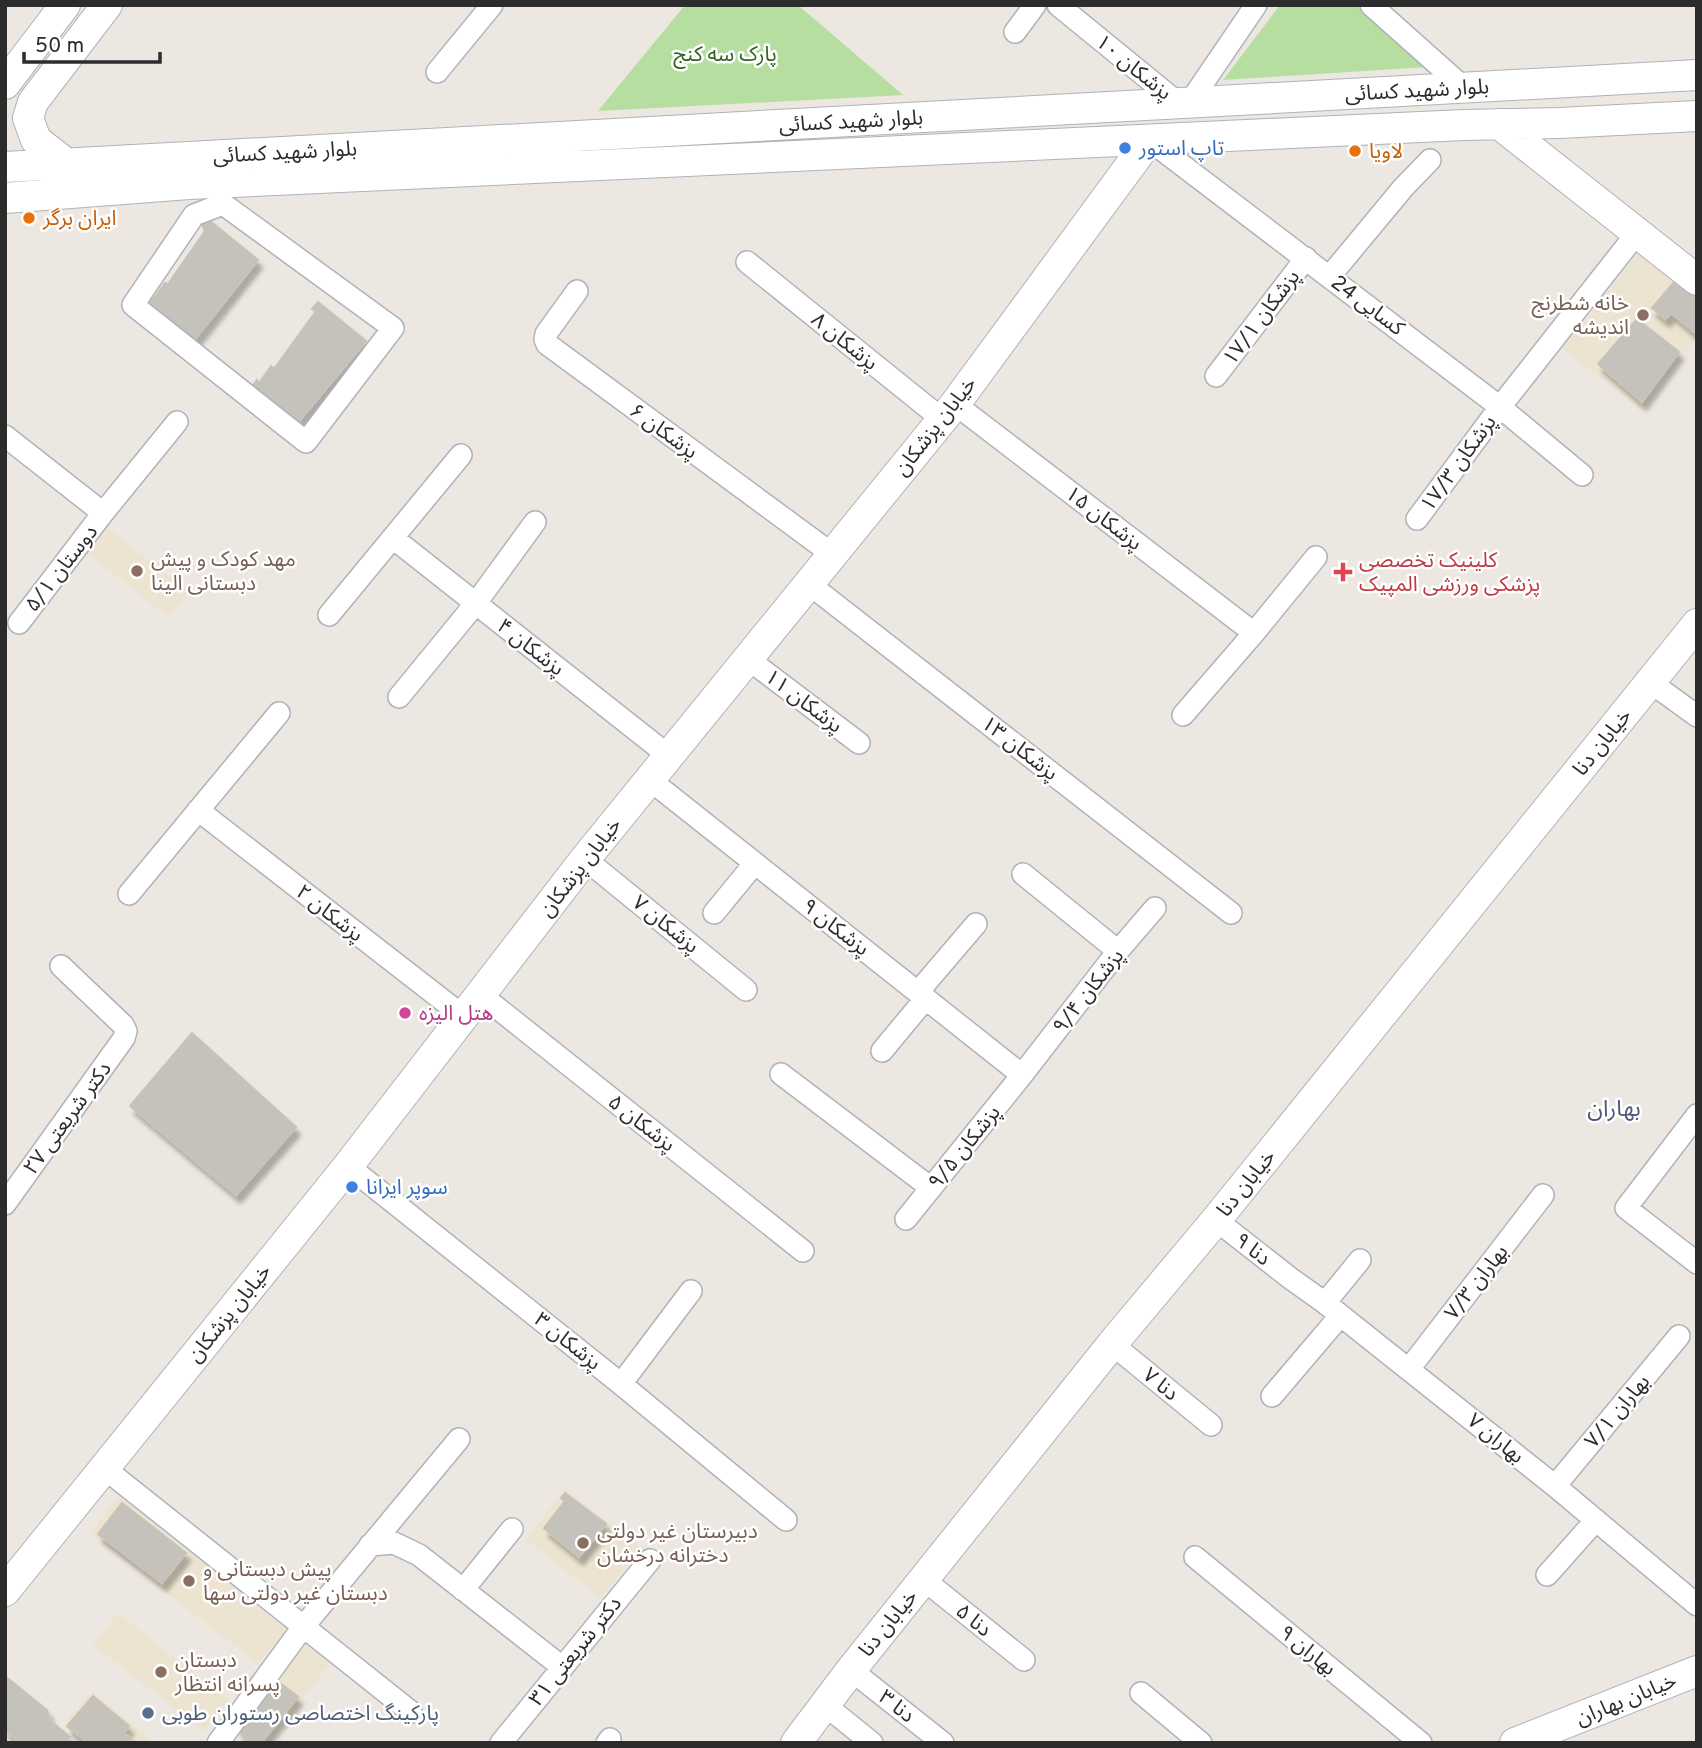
<svg xmlns="http://www.w3.org/2000/svg" width="1702" height="1748" font-family="Overpass,'Noto Sans Arabic',sans-serif">
<defs>
<filter id="shadow"><feDropShadow dx="4.5" dy="8" stdDeviation="2" flood-color="#0004"/></filter>
</defs>
<rect width="100%" height="100%" fill="#ece7e0"/>
<path fill="#ece3d0" d="M1647,252L1697,294V337L1641,410L1563,349L1638,253Z
M105,526L189,591L169,618L86,551Z
M565,1489L640,1547L601,1598L526,1540Z
M119,1497L287,1629L258,1664L90,1533Z
M118,1613L228,1700L204,1731L93,1645Z
M308,1636L334,1658L268,1743H245L232,1733Z
M92,1691L155,1743H83L63,1726Z"/>
<path fill="#b6dea0" d="M685,5H798L903,95L598,111Z
M1280,5H1356L1427,67L1223,80Z"/>
<path fill="#c5c1bb" stroke="#c8c2b9" stroke-width="2" filter="url(#shadow)" d="M209,220L258,260L191,344L143,304L150,297L153,299L165,283L168,284L205,231L202,225Z
M1675,281L1697,298V329L1694,332L1671,313L1665,319L1652,308Z
M318,302L366,341L295,426L250,389L257,380L259,383L271,366L274,369L316,311L312,309Z
M1637,319L1679,352L1642,402L1598,364Z
M192,1033L296,1127L236,1195L130,1106Z
M565,1493L606,1524L579,1557L544,1528L565,1501L561,1498Z
M122,1503L186,1553L162,1583L98,1534Z
M5,1676L47,1710L50,1720L53,1723L38,1743H20L5,1730Z
M275,1679L298,1697L261,1743H251L242,1736L238,1725Z
M93,1696L129,1726L124,1733L131,1738L126,1743H88L67,1726Z
M53,1723L70,1737L65,1743H38Z"/>
<g fill="none" stroke-linecap="round" stroke-linejoin="round">
<g stroke="#b0b2bb" stroke-width="24">
<path id="street" d="M1058,5L1178,103
M1371,5L1463,87
M1015,32L1035,5
M437,72L492,5
M1190,102L1256,5
M1149,140L1500,407L1582,475
M223,204L393,328L306,442L133,305L194,215Z
M747,262L942,419
M1330,276L1403,188L1430,160
M577,291L546,334L545,339L547,344L832,554
M1216,376L1306,258
M955,404L1254,633
M5,436L103,513
M1417,519L1500,407L1637,233
M393,538L669,756
M809,584L1231,913
M329,615L461,455
M19,623L103,513L177,422
M748,659L859,743
M1650,682L1697,716
M399,697L476,603L535,522
M1183,715L1254,633L1316,557
M650,780L1022,1075
M198,810L463,1016
M585,859L746,990
M1023,874L1118,951
M129,894L279,713
M714,913L755,863
M918,992L976,924
M481,995L803,1251
M882,1051L926,998
M781,1074L931,1188
M1697,1115L1626,1208L1697,1263
M348,1166L621,1384L786,1520
M5,1204L124,1038L126,1031L123,1025L61,966
M906,1219L1022,1075L1118,951L1155,908
M1216,1220L1290,1278L1325,1303L1555,1486L1697,1605
M1325,1303L1360,1260
M1112,1344L1211,1425
M1409,1369L1543,1195
M621,1384L691,1291
M1272,1396L1340,1316
M104,1468L411,1712
M1555,1486L1679,1336
M370,1545L394,1543L419,1555L562,1667
M1195,1557L1421,1743
M1547,1575L1596,1520
M923,1579L1024,1660
M463,1590L512,1529
M851,1670L943,1743
M1141,1693L1201,1743
M825,1705L872,1743
M218,1743L303,1627L459,1439
M501,1743L650,1560
M607,1743L610,1739"/>
</g>
<g stroke="#b0b2bb" stroke-width="32">
<path id="secondary" d="M5,84L65,5
M1499,124L1697,280
M67,164L36,140L28,118L33,102L107,5
M5,167L1697,75
M5,198L189,184L1464,125L1559,123L1697,116
M5,1591L348,1166L585,859L955,404L1149,140
M796,1743L851,1670L1112,1344L1216,1220L1697,624
M1515,1743L1697,1671"/>
</g>
<use href="#street" stroke="#fff" stroke-width="21"/>
<use href="#secondary" stroke="#fff" stroke-width="30"/>
</g>
<g fill="#3f7fe0" stroke="#fff" stroke-width="2.5">
<circle cx="1125" cy="148" r="7"/>
<circle cx="352" cy="1187" r="7"/>
</g>
<g fill="#e8710a" stroke="#fff" stroke-width="2.5">
<circle cx="1355" cy="151" r="7"/>
<circle cx="29" cy="218" r="7"/>
</g>
<g fill="#8d6e63" stroke="#fff" stroke-width="2.5">
<circle cx="1643" cy="315" r="7"/>
<circle cx="137" cy="571" r="7"/>
<circle cx="583" cy="1543" r="7"/>
<circle cx="189" cy="1581" r="7"/>
<circle cx="161" cy="1672" r="7"/>
</g>
<path fill="#e0444e" stroke="#fff" stroke-width="2.5" d="M1339.5 561.5h7v7h7v7h-7v7h-7v-7h-7v-7h7z"/>
<circle fill="#d1479c" stroke="#fff" stroke-width="2.5" cx="405" cy="1013" r="7"/>
<circle fill="#5c6f8a" stroke="#fff" stroke-width="2.5" cx="148" cy="1713" r="7"/>
<g text-anchor="middle" stroke-width="5" stroke-linejoin="round" paint-order="stroke">
<g font-size="21" fill="#2f6420" stroke="#fff">
<text x="725" y="61">پارک سه کنج</text>
</g>
<g font-size="21" fill="#2c2c2c" stroke="#fff">
<text transform="translate(1134 67) rotate(39)" y="7">۱۰ پزشکان</text>
<text transform="translate(1417 90) rotate(-3)" y="7">بلوار شهید کسائی</text>
<text transform="translate(851 121) rotate(-3)" y="7">بلوار شهید کسائی</text>
<text transform="translate(285 152) rotate(-3)" y="7">بلوار شهید کسائی</text>
<text transform="translate(1368 305) rotate(37)" y="7">کسایی 24</text>
<text transform="translate(1261 317) rotate(-53)" y="7">۱۷/۱ پزشکان</text>
<text transform="translate(845 341) rotate(39)" y="7">۸ پزشکان</text>
<text transform="translate(935 426) rotate(-52)" y="7">خیابان پزشکان</text>
<text transform="translate(664 431) rotate(36)" y="7">۶ پزشکان</text>
<text transform="translate(1458 463) rotate(-54)" y="7">۱۷/۳ پزشکان</text>
<text transform="translate(1104 518) rotate(38)" y="7">۱۵ پزشکان</text>
<text transform="translate(61 568) rotate(-52)" y="7">۵/۱ دوستان</text>
<text transform="translate(531 647) rotate(38)" y="7">۴ پزشکان</text>
<text transform="translate(804 701) rotate(37)" y="7">۱۱ پزشکان</text>
<text transform="translate(1602 742) rotate(-51)" y="7">خیابان دنا</text>
<text transform="translate(1020 748) rotate(38)" y="7">۱۳ پزشکان</text>
<text transform="translate(580 867) rotate(-52)" y="7">خیابان پزشکان</text>
<text transform="translate(330 913) rotate(38)" y="7">۲ پزشکان</text>
<text transform="translate(666 924) rotate(39)" y="7">۷ پزشکان</text>
<text transform="translate(836 927) rotate(38)" y="7">۹ پزشکان</text>
<text transform="translate(1088 991) rotate(-52)" y="7">۹/۴ پزشکان</text>
<text transform="translate(67 1118) rotate(-54)" y="7">۲۷ دکتر شریعتی</text>
<text transform="translate(642 1123) rotate(38)" y="7">۵ پزشکان</text>
<text transform="translate(964 1147) rotate(-51)" y="7">۹/۵ پزشکان</text>
<text transform="translate(1246 1183) rotate(-51)" y="7">خیابان دنا</text>
<text transform="translate(1253 1249) rotate(38)" y="7">۹ دنا</text>
<text transform="translate(1476 1282) rotate(-52)" y="7">۷/۳ بهاران</text>
<text transform="translate(229 1313) rotate(-51)" y="7">خیابان پزشکان</text>
<text transform="translate(568 1341) rotate(39)" y="7">۳ پزشکان</text>
<text transform="translate(1161 1384) rotate(39)" y="7">۷ دنا</text>
<text transform="translate(1617 1411) rotate(-50)" y="7">۷/۱ بهاران</text>
<text transform="translate(1496 1438) rotate(39)" y="7">۷ بهاران</text>
<text transform="translate(974 1620) rotate(39)" y="7">۵ دنا</text>
<text transform="translate(888 1623) rotate(-51)" y="7">خیابان دنا</text>
<text transform="translate(1308 1650) rotate(39)" y="7">۹ بهاران</text>
<text transform="translate(575 1651) rotate(-51)" y="7">۳۱ دکتر شریعتی</text>
<text transform="translate(1626 1699) rotate(-22)" y="7">خیابان بهاران</text>
<text transform="translate(897 1706) rotate(38)" y="7">۳ دنا</text>
</g>
<g font-size="21" fill="#366cbe" stroke="#fff" text-anchor="start">
<text x="1139" y="155">تاپ استور</text>
<text x="366" y="1194">سوپر ایرانا</text>
</g>
<g font-size="21" fill="#c56008" stroke="#fff" text-anchor="start">
<text x="1369" y="158">لاویا</text>
<text x="43" y="225">ایران برگر</text>
</g>
<g font-size="21" fill="#785e54" stroke="#fff" text-anchor="start">
<text x="1629" y="310" text-anchor="end">خانه شطرنج<tspan x="1629" dy="24">اندیشه</tspan></text>
<text x="151" y="566">مهد کودک و پیش<tspan x="151" dy="24">دبستانی الینا</tspan></text>
<text x="597" y="1538">دبیرستان غیر دولتی<tspan x="597" dy="24">دخترانه درخشان</tspan></text>
<text x="203" y="1576">پیش دبستانی و<tspan x="203" dy="24">دبستان غیر دولتی سها</tspan></text>
<text x="175" y="1667">دبستان<tspan x="175" dy="24">پسرانه انتظار</tspan></text>
</g>
<g font-size="21" fill="#be3a42" stroke="#fff" text-anchor="start">
<text x="1359" y="567">کلینیک تخصصی<tspan x="1359" dy="24">پزشکی ورزشی المپیک</tspan></text>
</g>
<g font-size="21" fill="#b23c85" stroke="#fff" text-anchor="start">
<text x="419" y="1020">هتل الیزه</text>
</g>
<g font-size="21" fill="#4e5e75" stroke="#fff" text-anchor="start">
<text x="162" y="1720">پارکینگ اختصاصی رستوران طوبی</text>
</g>
<g font-size="23" fill="#4f577a" stroke="#fff">
<text x="1614" y="1116">بهاران</text>
</g>
</g>
<rect width="1702" height="1748" fill="none" stroke="#2c2c2c" stroke-width="14"/>
<path d="M24 52v10h136v-10" fill="none" stroke="#2c2c2c" stroke-width="3.5"/>
<text x="35" y="52" font-size="21" fill="#2c2c2c" stroke="#ffffff" stroke-width="5" paint-order="stroke">50 m</text>
</svg>
